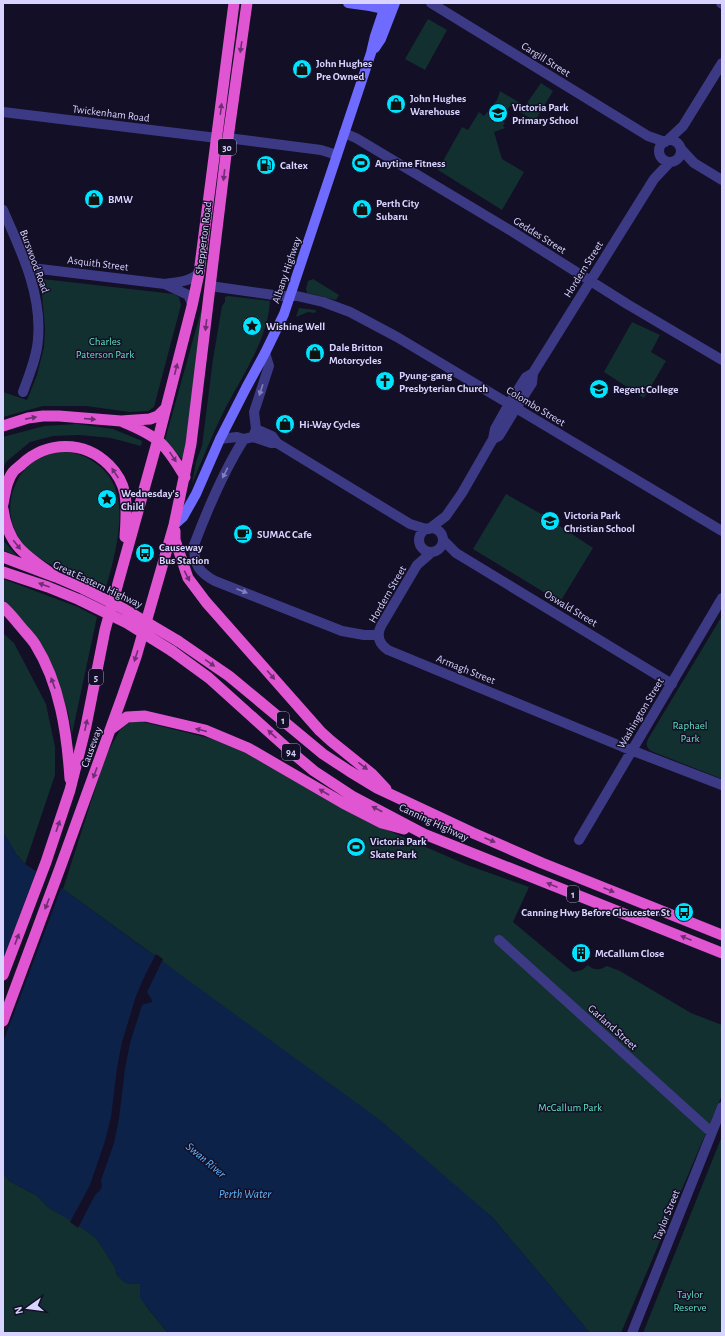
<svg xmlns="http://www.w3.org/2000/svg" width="725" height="1336" font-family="'Alegreya Sans',sans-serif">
<rect width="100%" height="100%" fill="#130f26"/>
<path fill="#12302f" d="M428,19L447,30L425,70L405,59Z
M541,83L553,91L535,121L510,106L501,120L505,123L503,126L505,128L494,132L502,159L524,172L502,210L438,170L462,127L468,130L479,112L484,116L497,100L500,91L525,106Z
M43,279L174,294L179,297L181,305L154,407L148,411L130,412L86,406H43L3,417V392L27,400L37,375L44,347L45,329L41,283Z
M313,279L339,295L336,300L307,293L306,289L308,281Z
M228,296L270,301C268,338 244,373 227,405C214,430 203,458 192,484L196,462L202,446L213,359L222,306L225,302V297Z
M299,308L316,310L315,313L308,312L296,317Z
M201,311L202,313L184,460C177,454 167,449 165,440Z
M632,322L660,335L651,352L666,361L644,398L604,372Z
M77,424L113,429L142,441L141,446L111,438L79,435L53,436L30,442L6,462L3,469V437L44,426Z
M58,452C75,452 83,454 98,465C135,492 115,554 105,591C82,580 42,564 25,546C9,528 6,504 16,483C24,466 39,455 58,452Z
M506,494L543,515L593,548L560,602L473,549Z
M3,540L17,556L3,550Z
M3,579L78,607L97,617L72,734L68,712L55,674L38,641L11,607L3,600Z
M722,616V779L651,751C646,747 646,744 648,739Z
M3,633L14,643L46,704L55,747V775L25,864L16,854L3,832Z
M139,721L213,739L249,752L371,823L467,865L529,887L513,922L573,972L582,970L588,965C594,971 600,970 607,966L620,971L691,1013L722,1025V1095L621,1333H590L492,1217L158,958L63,889L106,755L120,730L130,722Z
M722,1136V1333H643Z
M3,1172L9,1181L36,1195L49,1208L73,1221L96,1238L115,1267L117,1275L126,1283L140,1284L146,1306L168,1333H3Z"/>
<path fill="#0c2248" d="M3,832L16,854L25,864L63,889L380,1120L492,1217L590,1333H168L140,1298V1284L126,1283L117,1275L115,1267L96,1238L73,1222L49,1208L36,1195L9,1181L3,1172Z"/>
<path fill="#130f26" d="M37,869L62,886L3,1042V959Z
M156,954L163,959L147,992L152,1000V1002L142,1005L130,1043L125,1069L119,1118L114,1143L101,1180L102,1186L101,1189L95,1195L78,1228L70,1222L90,1185L105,1141L111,1117L117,1068L122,1042L136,996L146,973Z"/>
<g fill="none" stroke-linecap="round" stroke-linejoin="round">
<path stroke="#3d3a85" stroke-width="10" d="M431,3L648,136L665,142
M721,3L722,4
M3,112L217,138
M344,133L356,138L513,232L627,304L722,360
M228,138L321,150L337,155
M668,140L683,126L722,63
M659 151a11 11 0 1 1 22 0a11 11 0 1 1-22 0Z
M681,149L694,163L722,180
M3,210C21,251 42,293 38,339C37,357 29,375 23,392
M28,269H40L165,284L188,295L191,301L192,306
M165,284C177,282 190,282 199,273
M210,286L281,296H297L323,302L350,312L397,337L722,531
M256,429L272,436L277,443L410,524L426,529
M253,437L271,443H277
M220,439L237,437L244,439L253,437L256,429L254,412L269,366L265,353
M244,439C223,472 208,508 194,545C194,564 198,572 215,581L342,631L364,635H378
M493,439L499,436L516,408L532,383L533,373
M419 540a12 12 0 1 1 24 0a12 12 0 1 1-24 0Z
M429,529L446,516L462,493L493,439L495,429L509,404L526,377L533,373L654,179L670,162
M443,540L456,553L672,684
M432,552L417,565L381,626C376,636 379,644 388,650L623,747L722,785
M579,840L722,598
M499,940L711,1132
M632,1333L722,1107"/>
<path stroke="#6f6bff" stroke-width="10" d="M348,3L370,6L384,9H389
M375,48L381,39L395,3
M174,525L183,517L196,494L220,439L246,388L265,353L284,314L371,53L375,36L386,3"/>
<path stroke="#e055d1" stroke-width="11" d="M123,422C159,437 165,443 185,477
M3,426L28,418L43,416H59L121,421L150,419L158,416L166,408
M3,504C5,494 6,481 13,472C15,469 19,467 22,464C47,441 84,440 109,465C117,473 123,484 125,494C127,507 126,523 125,537
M3,509C8,547 27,556 56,577
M175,531V540L188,578L206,602L320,731L331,741L372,774L386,789
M3,557L56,577L84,589
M3,572L48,587L80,600
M3,607C10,613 15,620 21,627C26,633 31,638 35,644C60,684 67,733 70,779
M178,641L229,676L323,754L349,771L377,788L473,833L542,863L722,935
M172,651L209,678L289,750L314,771L352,796L424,834L722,953
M111,729L127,717L145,716L205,730L248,748L343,803L382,823L404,829
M3,975L46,862L70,790L86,726L105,630L158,439L192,306L199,273L234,3
M3,1021L60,868L122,697L136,657L174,525L191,444L228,138L247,3"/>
<path stroke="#e055d1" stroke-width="11" d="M84,589L124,609L178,641
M80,600L127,623L172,651"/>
</g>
<defs><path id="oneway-solid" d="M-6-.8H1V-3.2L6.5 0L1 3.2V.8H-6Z"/></defs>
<g fill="#6f2e73">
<use href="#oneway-solid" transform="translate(241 47) rotate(98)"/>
<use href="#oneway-solid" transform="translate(221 109) rotate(-83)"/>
<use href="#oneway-solid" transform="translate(224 175) rotate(97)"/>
<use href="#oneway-solid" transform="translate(206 325) rotate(97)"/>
<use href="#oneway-solid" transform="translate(176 369) rotate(-76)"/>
<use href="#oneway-solid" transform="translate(31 418) rotate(-11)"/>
<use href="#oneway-solid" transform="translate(90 419) rotate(5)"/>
<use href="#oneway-solid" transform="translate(173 457) rotate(56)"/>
<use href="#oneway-solid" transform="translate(115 473) rotate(-124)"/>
<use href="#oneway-solid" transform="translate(17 545) rotate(52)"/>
<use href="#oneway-solid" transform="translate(187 576) rotate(63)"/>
<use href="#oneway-solid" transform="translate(44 585) rotate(-160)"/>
<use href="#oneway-solid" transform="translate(136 656) rotate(108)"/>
<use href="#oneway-solid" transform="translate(210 663) rotate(35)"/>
<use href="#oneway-solid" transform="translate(271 675) rotate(49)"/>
<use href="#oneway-solid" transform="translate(53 683) rotate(-110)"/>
<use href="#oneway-solid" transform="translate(86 725) rotate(-78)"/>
<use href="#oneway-solid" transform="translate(201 730) rotate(-166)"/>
<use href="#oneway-solid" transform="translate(272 734) rotate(-137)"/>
<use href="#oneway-solid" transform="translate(363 766) rotate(38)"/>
<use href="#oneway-solid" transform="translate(95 773) rotate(110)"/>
<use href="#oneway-solid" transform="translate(324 792) rotate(-150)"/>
<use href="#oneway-solid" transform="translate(377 809) rotate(-152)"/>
<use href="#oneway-solid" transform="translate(58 826) rotate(-71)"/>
<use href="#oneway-solid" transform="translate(490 840) rotate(23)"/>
<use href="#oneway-solid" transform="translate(552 885) rotate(-158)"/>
<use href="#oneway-solid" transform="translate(609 890) rotate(22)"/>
<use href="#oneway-solid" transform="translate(47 904) rotate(111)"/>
<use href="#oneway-solid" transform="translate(686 938) rotate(-158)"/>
<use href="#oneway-solid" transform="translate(17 939) rotate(-69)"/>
</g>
<g fill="#837fbc">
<use href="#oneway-solid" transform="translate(261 390) rotate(108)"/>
<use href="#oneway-solid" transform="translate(225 473) rotate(117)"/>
<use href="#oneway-solid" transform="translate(242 591) rotate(21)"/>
</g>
<defs>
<g id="shop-disc" transform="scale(1)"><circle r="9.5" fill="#00e5ff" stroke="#130f26"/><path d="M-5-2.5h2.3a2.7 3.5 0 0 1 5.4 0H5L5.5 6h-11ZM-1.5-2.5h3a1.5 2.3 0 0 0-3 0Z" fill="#111"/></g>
<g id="school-disc" transform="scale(1)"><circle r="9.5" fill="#00e5ff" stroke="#130f26"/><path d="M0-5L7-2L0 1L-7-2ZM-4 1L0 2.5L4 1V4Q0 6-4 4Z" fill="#111"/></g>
<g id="stadium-disc" transform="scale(1)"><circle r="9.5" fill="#00e5ff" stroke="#130f26"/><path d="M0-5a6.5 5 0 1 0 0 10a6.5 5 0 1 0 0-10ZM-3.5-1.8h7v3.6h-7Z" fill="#111"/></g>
<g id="fuel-disc" transform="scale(1)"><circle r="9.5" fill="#00e5ff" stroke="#130f26"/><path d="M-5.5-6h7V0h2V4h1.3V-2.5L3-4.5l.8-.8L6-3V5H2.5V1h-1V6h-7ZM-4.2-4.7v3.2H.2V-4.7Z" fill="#111"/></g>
<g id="sight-disc" transform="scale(1)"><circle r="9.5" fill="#00e5ff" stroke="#130f26"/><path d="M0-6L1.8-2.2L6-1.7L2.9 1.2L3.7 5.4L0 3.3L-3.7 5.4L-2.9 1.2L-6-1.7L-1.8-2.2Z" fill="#111"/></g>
<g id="church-disc" transform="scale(1)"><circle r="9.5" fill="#00e5ff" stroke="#130f26"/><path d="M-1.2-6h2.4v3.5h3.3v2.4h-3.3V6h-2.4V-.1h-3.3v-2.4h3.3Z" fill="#111"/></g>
<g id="cafe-disc" transform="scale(1)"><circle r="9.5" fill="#00e5ff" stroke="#130f26"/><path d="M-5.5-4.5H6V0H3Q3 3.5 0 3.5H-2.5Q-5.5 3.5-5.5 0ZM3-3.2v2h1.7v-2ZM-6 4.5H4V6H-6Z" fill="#111"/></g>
<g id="bus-disc" transform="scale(1)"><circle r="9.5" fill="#00e5ff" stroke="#130f26"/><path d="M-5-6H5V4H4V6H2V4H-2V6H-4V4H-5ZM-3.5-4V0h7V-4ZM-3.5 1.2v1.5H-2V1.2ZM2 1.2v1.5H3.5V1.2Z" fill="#111"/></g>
<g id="building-disc" transform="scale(1)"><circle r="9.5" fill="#00e5ff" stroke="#130f26"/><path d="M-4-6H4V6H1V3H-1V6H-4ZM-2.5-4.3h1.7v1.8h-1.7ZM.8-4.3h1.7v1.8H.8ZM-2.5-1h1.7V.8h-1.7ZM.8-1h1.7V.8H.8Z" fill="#111"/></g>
</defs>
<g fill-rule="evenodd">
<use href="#shop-disc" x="302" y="69"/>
<use href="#shop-disc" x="396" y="104"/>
<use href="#school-disc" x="498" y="113"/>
<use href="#stadium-disc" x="361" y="163"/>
<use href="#fuel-disc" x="266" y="165"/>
<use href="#shop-disc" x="94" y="199"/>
<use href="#shop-disc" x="362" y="209"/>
<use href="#sight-disc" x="252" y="326"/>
<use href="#shop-disc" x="315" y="353"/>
<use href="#church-disc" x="385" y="381"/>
<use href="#school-disc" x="599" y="389"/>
<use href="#shop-disc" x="285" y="424"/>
<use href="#sight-disc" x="107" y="499"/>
<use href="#school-disc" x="550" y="521"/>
<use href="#cafe-disc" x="243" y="534"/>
<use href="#bus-disc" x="145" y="553"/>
<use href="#stadium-disc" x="356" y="847"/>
<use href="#bus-disc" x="684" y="912"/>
<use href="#building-disc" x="581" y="953"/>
</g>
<g text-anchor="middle" stroke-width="3" stroke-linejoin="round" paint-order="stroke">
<g fill="#130f26" stroke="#9e99be" stroke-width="1">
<rect x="218" y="139" width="18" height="16" rx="3"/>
<rect x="89" y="669" width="14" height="16" rx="3"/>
<rect x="277" y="712" width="12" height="16" rx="3"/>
<rect x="282" y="744" width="18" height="16" rx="3"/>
<rect x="567" y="886" width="12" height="16" rx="3"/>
</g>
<g font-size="10" font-weight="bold" fill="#d9d4ff">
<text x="227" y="151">30</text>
<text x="96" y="681">5</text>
<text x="283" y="724">1</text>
<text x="291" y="756">94</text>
<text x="573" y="898">1</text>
</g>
<g font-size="11" fill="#d9d4ff" stroke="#130f26">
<text transform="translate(546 59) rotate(32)" y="4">Cargill Street</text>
<text transform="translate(111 113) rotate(7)" y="4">Twickenham Road</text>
<text transform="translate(540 235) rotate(32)" y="4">Geddes Street</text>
<text transform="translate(203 238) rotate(-83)" y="4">Shepperton Road</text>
<text transform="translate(35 261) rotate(70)" y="4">Burswood Road</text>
<text transform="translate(98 263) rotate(7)" y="4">Asquith Street</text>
<text transform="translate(583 269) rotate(-58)" y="4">Hordern Street</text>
<text transform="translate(286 270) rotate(-71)" y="4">Albany Highway</text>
<text transform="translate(536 406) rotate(31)" y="4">Colombo Street</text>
<text transform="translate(98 584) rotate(25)" y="4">Great Eastern Highway</text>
<text transform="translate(387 594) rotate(-60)" y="4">Hordern Street</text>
<text transform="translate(571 608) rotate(31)" y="4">Oswald Street</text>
<text transform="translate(466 669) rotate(22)" y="4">Armagh Street</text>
<text transform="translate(640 713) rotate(-59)" y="4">Washington Street</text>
<text transform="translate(91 747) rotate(-70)" y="4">Causeway</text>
<text transform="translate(434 822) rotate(25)" y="4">Canning Highway</text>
<text transform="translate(613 1027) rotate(42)" y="4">Garland Street</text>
<text transform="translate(666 1215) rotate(-68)" y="4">Taylor Street</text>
</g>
<g font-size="11" font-weight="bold" fill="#d9d4ff" stroke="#130f26" text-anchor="start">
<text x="316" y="67">John Hughes<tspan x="316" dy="13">Pre Owned</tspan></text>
<text x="410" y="102">John Hughes<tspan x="410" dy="13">Warehouse</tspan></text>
<text x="512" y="111">Victoria Park<tspan x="512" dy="13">Primary School</tspan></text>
<text x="375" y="167">Anytime Fitness</text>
<text x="280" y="169">Caltex</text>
<text x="108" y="203">BMW</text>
<text x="376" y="207">Perth City<tspan x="376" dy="13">Subaru</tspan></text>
<text x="266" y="330">Wishing Well</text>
<text x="329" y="351">Dale Britton<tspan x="329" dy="13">Motorcycles</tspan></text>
<text x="399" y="379">Pyung-gang<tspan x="399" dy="13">Presbyterian Church</tspan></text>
<text x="613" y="393">Regent College</text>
<text x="299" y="428">Hi-Way Cycles</text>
<text x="121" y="497">Wednesday's<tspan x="121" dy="13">Child</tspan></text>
<text x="564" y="519">Victoria Park<tspan x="564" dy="13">Christian School</tspan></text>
<text x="257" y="538">SUMAC Cafe</text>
<text x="159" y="551">Causeway<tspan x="159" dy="13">Bus Station</tspan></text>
<text x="370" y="845">Victoria Park<tspan x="370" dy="13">Skate Park</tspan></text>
<text x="670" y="916" text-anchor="end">Canning Hwy Before Gloucester St</text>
<text x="595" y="957">McCallum Close</text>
</g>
<g font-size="11" fill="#5fe0c0" stroke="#130f26">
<text x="105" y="345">Charles<tspan x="105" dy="13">Paterson Park</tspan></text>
<text x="690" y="729">Raphael<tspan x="690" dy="13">Park</tspan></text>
<text x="570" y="1111">McCallum Park</text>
<text x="690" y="1298">Taylor<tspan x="690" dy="13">Reserve</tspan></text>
</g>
<g font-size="12" font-style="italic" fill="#62b6ff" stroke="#130f26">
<text transform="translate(206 1160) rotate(40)" y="4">Swan River</text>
<text x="245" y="1198">Perth Water</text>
</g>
</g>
<rect width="725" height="1336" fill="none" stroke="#d9d4ff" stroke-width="8"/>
<g transform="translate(28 1308) rotate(256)" stroke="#130f26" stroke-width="3" paint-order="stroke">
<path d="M0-3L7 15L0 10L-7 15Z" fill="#d9d4ff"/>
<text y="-6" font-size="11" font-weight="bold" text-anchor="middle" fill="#d9d4ff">N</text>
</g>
</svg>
